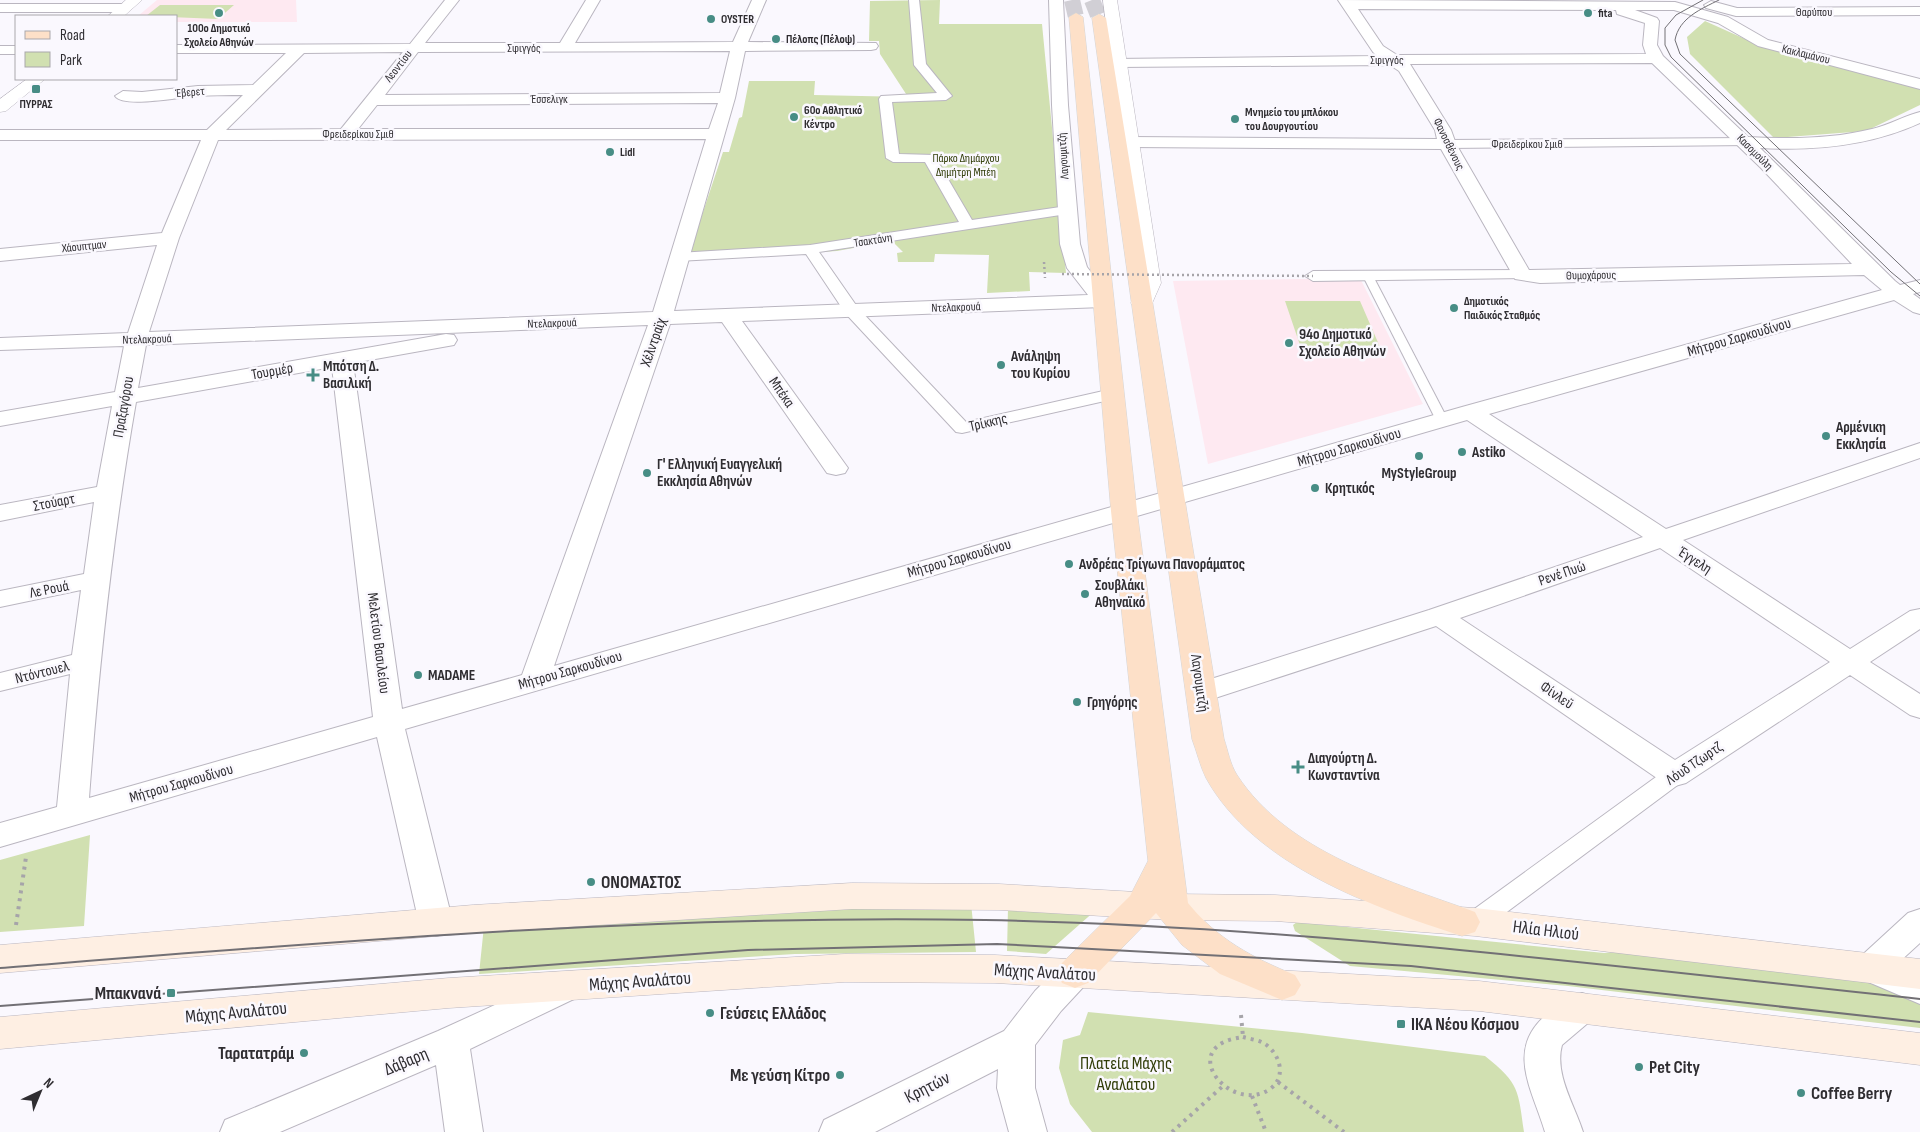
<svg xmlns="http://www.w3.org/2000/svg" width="1920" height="1132" font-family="'Sofia Sans Condensed',sans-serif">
<rect width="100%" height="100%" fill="#faf8fe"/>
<path fill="#fee9f1" d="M157,0H296L297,22H176V16H138Z
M1360,278L1423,404L1208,464L1173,281Z"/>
<path fill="#d1e0b1" d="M940,0L939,24H1042L1066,273L1029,272L1030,291L987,293L989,255L935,254L934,262H898L897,253L903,252L892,241L837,251L687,260L723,152H729L739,118L742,117L749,81H815L814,95L908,97L880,54L879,41H869L870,1Z
M160,5H234L218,19L146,16Z
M1705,21L1754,43L1920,85V105L1866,131L1774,138L1690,54L1687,37Z
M1285,301H1360L1383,354H1303Z
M90,835L84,926L0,932V860Z
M971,903L976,952L795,954L479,974L484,926Z
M1008,908L1096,910L1046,954L1007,951Z
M1297,922L1604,953L1633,950L1868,978L1920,1000V1028L1568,986L1350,966L1295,931L1293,925Z
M1088,1012L1302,1033L1485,1056C1520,1084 1518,1090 1524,1132H1092L1070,1104L1059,1068L1063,1040L1080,1035Z"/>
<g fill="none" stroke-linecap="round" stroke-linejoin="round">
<path stroke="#d1cfd5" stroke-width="16" stroke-dasharray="16 8" stroke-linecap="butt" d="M1072,0L1076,17
M1092,0L1099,18"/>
<g stroke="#bab6c0" stroke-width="2">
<path id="service" d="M1368,273L1373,276L1448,420L1446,423H1438L1436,420L1363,276Z"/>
</g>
<g stroke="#bab6c0" stroke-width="2">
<path id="pedestrian" d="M909,0H919L926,64L952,96L946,100L892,102L899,154L934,155L972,220L1067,206L1074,210L1067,214L819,252L858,308L966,422L1112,389L1118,390L1121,394L1118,398L962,433L956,432L846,314L806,254L678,261L671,257L678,253L810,245L959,222L925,162H893L886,158L879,99L881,96L937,93L914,65Z
M1746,138L1751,139L1752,142L1751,145L1447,148L1441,144L1447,140Z
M1522,270L1527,272L1530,275L1527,278L1313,281L1305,276L1313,271Z
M1675,767L1683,769L1687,775L1683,781L1484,929L1475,932L1466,929L1462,922L1466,915L1667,769Z"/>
</g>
<g stroke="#bab6c0" stroke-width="2">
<path id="minor" d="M445,0H459L425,43H560L586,0H600L575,43L733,42L752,0H766L748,42L876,43L878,46L876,49L871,50L745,51L735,98L674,311L1088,295L1067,268L1060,244L1052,105L1049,0H1063L1068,105L1080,244L1087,267L1113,301L1110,305L1103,307L742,321L848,468L845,473L836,475L827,473L722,322L670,324L554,666L1462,407L1882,290L1864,275L1540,283L1515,279L1441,149L1130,147L1124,146L1122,142L1124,138L1130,137L1437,139L1435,130L1399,71L1390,65L1118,67L1110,62L1113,59L1377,56L1373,52L1338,0L1675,2L1728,17L1768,40L1920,79V89L1758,46L1718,23L1674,10H1635L1657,18L1659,21L1657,45L1663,56L1748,137C1790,139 1832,139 1872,129C1889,125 1904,116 1920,112V123C1870,146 1814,151 1760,148L1895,281L1900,285L1920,280V292L1913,294L1920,299V314L1913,312L1894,300L1489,414L1666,529L1920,443V458L1683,540L1850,649L1910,611L1920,609V629L1870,662L1920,694V718L1910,715L1850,675L1686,783L1675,786L1664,783L1436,626L1212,699L1202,701L1192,699L1187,692L1192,685L1429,610L1643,537L1467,420L405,729L453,923L448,932L436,936L424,932L419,923L377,737L0,847V823L57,807L70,674L0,691V673L72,655L81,590L0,607V591L84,574L94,502L0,521V505L97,487L112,406L0,426V412L115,392L124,346L0,350V338L128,333L157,245L0,261V249L162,233L201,140H0V130H207L243,95C228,95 214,95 199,96C183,96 124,109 115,96L123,91L142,92L198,86L253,85L286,53H176V45L410,44ZM1358,9L1616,10L1617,14L1645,23L1643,45L1646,54L1397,55L1383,46ZM730,51L720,93L385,95L418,52ZM403,52L341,129L226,130L304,53ZM1652,63L1761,168L1852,264L1529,270L1456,144L1451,130L1410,64ZM718,103L709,129H358L377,105ZM706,139L653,312L149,332L179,238L218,140ZM648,325L522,675L402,709L353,363L454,345L457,340L454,335L446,334L138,388L146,345ZM332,367L373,717L89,798C99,664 113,534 136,402ZM1660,548L1830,662L1675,760L1460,618Z
M1711,1L1737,8L1920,7V15L1736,16L1706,8L1704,5Z
M0,4H125L132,8L125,12H0Z
M0,46H16V54H0Z
M1920,909V943L1897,964L1920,974V1004L1859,978L1853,968L1859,958L1908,913Z
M1075,959L1087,963L1093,973L1087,983L1061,1011L1035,1045V1088L1047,1132H1009L997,1088L998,1069L875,1132H819L824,1120L1004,1031L1035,991L1063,963Z
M565,973L578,977L583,987L578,997L470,1049L483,1132H445L436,1065L280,1132H220L225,1120L438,1031Z
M1582,993L1595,997L1600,1007L1595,1017L1562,1045C1554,1074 1575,1106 1583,1132H1545C1533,1091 1505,1050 1546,1015C1557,1005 1568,997 1582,993Z"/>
</g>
<g stroke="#bab6c0" stroke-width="1">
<path id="tertiary" d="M126,0H142L124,16H108Z
M1103,0H1117L1161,283L1150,308L1142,309L1134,308L1131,303L1139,283Z
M27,79H45L6,111L0,112V99Z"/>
</g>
<g stroke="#bab6c0" stroke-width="1">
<path id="secondary" d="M852,883L999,884L1171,894L1275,895L1475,908L1920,959V989L1475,936L1275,921L1171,920L999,910L852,909L473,933L0,973V945L473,905Z
M845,954L995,955L1479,981L1920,1033V1065L1479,1011L995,983L845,982L449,1008L0,1049V1017L449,978Z"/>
</g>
<g stroke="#d5d5d6" stroke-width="1">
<path id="primary" d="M1076,13L1083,17L1137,511L1188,903C1217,939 1253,958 1295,975L1301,985L1295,995L1282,1000L1220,974L1182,945L1156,913L1088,983L1075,988L1062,983L1057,973L1062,963L1130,896L1148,861L1111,511L1069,17Z
M1099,14L1106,18L1224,739C1228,751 1230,764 1237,775C1288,853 1392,882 1475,912L1480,922L1475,932L1462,936C1372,907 1254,865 1206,778C1200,766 1197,752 1192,739L1092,18Z"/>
</g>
<path stroke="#a6a4a9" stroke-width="2.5" stroke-dasharray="2 3" stroke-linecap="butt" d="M1044,262L1045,278"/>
<path stroke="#a6a4a9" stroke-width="4" stroke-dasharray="3 5" stroke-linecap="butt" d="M16,925L26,857
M1241,1015L1243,1037
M1243,1037C1250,1039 1259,1040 1265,1044C1280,1054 1287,1077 1270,1089C1235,1113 1186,1060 1224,1042C1230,1039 1237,1038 1243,1037Z
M1278,1082L1344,1132
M1252,1096L1266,1132
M1172,1132L1223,1086"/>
<use href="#service" fill="#fff" fill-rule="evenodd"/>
<use href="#pedestrian" fill="#fff" fill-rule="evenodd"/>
<use href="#minor" fill="#fff" fill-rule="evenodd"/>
<use href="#tertiary" fill="#fff" fill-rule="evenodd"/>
<use href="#secondary" fill="#feefe3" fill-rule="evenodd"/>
<use href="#primary" fill="#fde0c8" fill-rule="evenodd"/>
<path stroke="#727075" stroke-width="1" d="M1703,0L1676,15L1665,28V45L1671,57L1891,272L1920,296
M1719,0C1701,9 1679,18 1675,40L1680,54L1920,284"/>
<path stroke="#727075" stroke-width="2" d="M0,968C328,942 656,914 985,920C1298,926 1609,966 1920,999
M0,1006L748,950L997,944L1411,966L1920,1022"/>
<path stroke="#a6a4a9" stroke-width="2.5" stroke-dasharray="2 3" stroke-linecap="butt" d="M1062,274L1313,276"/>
</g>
<g fill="#478d85" stroke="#faf8fe" stroke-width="2">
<circle cx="219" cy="13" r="5"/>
<circle cx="1588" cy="13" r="5"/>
<circle cx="711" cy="19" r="5"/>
<circle cx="776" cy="39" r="5"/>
<rect x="31" y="84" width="10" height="10" rx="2.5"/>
<circle cx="794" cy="117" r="5"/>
<circle cx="1235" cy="119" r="5"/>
<circle cx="610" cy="152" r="5"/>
<circle cx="1454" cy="308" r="5"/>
<circle cx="1289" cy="343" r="5"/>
<circle cx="1001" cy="365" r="5"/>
<path d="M310.5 367.5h5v5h5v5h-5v5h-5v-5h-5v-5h5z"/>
<circle cx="1826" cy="436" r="5"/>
<circle cx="1462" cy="452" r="5"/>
<circle cx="1419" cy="456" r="5"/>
<circle cx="647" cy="473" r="5"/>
<circle cx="1315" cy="488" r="5"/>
<circle cx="1069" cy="564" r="5"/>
<circle cx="1085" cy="594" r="5"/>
<circle cx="418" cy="675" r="5"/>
<circle cx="1077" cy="702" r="5"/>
<path d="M1295.5 759.5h5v5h5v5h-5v5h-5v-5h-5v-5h5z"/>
<circle cx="591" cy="882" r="5"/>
<rect x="166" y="988" width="10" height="10" rx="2.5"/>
<circle cx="710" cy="1013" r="5"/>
<rect x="1396" y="1019" width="10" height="10" rx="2.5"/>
<circle cx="304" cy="1053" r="5"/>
<circle cx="1639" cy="1067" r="5"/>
<circle cx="840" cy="1075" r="5"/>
<circle cx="1801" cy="1093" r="5"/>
</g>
<g text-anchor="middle" stroke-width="5" stroke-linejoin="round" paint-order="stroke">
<g font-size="12" fill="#2f2d31" stroke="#faf8fe">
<text x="1814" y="16">Θαρύπου</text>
<text x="524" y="52">Σφιγγός</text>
<text transform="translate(1806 54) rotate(14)" y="4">Κακλαμάνου</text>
<text x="1387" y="64">Σφιγγός</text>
<text transform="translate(398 66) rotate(-52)" y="4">Λεοντίου</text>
<text transform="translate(190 92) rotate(-5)" y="4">Έβερετ</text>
<text x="549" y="103">Έσσελιγκ</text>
<text x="358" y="138">Φρειδερίκου Σμιθ</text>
<text transform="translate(1449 144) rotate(64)" y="4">Φανοσθένους</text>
<text x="1527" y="148">Φρειδερίκου Σμιθ</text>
<text transform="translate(1755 152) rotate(45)" y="4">Κασομούλη</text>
<text transform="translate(1063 156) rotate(-94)" y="4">Λαγουμιτζή</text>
<text transform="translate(873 240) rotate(-9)" y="4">Τσακτάνη</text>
<text transform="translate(84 246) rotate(-6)" y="4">Χάουπτμαν</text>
<text transform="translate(1591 275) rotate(-1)" y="4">Θυμοχάρους</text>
<text transform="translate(956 307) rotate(-2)" y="4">Ντελακρουά</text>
<text transform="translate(552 323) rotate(-2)" y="4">Ντελακρουά</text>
<text transform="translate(147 339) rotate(-2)" y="4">Ντελακρουά</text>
</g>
<g font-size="12" font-weight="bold" fill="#2f2d31" stroke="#faf8fe" text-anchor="start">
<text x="1598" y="17">fita</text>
<text x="721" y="23">OYSTER</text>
<text x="219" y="32" text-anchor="middle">100ο Δημοτικό<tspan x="219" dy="14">Σχολείο Αθηνών</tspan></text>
<text x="786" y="43">Πέλοπς (Πέλοψ)</text>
<text x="36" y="108" text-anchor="middle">ΠΥΡΡΑΣ</text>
<text x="804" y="114">60ο Αθλητικό<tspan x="804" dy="14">Κέντρο</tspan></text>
<text x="1245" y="116">Μνημείο του μπλόκου<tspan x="1245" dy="14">του Δουργουτίου</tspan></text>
<text x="620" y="156">Lidl</text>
<text x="1464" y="305">Δημοτικός<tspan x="1464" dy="14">Παιδικός Σταθμός</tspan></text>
</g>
<g font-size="12" fill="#313d08" stroke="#faf8fe">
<text x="966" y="162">Πάρκο Δημάρχου<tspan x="966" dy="14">Δημήτρη Μπέη</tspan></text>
</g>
<g font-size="15" font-weight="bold" fill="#2f2d31" stroke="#faf8fe" text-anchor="start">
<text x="1299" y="339">94ο Δημοτικό<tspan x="1299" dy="17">Σχολείο Αθηνών</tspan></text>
<text x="1011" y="361">Ανάληψη<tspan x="1011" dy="17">του Κυρίου</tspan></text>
<text x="323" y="371">Μπότση Δ.<tspan x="323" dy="17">Βασιλική</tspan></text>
<text x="1836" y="432">Αρμένικη<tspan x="1836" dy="17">Εκκλησία</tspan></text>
<text x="1472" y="457">Astiko</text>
<text x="657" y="469">Γ' Ελληνική Ευαγγελική<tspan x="657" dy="17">Εκκλησία Αθηνών</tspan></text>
<text x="1419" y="478" text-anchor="middle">MyStyleGroup</text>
<text x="1325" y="493">Κρητικός</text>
<text x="1079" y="569">Ανδρέας Τρίγωνα Πανοράματος</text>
<text x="1095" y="590">Σουβλάκι<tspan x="1095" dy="17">Αθηναϊκό</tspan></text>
<text x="428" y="680">MADAME</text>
<text x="1087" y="707">Γρηγόρης</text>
<text x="1308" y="763">Διαγούρτη Δ.<tspan x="1308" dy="17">Κωνσταντίνα</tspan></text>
</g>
<g font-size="15" fill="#2f2d31" stroke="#faf8fe">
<text transform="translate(1739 337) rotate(-16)" y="5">Μήτρου Σαρκουδίνου</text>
<text transform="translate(653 342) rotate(-71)" y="5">Χέλντραϊχ</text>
<text transform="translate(272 371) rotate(-10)" y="5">Τουρμέρ</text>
<text transform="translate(782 392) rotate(55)" y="5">Μπέκα</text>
<text transform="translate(123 407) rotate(-80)" y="5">Πραξαγόρου</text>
<text transform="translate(988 422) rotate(-13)" y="5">Τρίκκης</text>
<text transform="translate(1349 447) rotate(-16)" y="5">Μήτρου Σαρκουδίνου</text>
<text transform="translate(54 502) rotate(-11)" y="5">Στούαρτ</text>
<text transform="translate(959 558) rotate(-16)" y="5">Μήτρου Σαρκουδίνου</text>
<text transform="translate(1695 560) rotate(33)" y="5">Έγγελη</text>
<text transform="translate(1562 573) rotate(-19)" y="5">Ρενέ Πυώ</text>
<text transform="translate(49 589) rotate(-11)" y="5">Λε Ρουά</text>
<text transform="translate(379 643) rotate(83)" y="5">Μελετίου Βασιλείου</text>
<text transform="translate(570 670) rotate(-16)" y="5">Μήτρου Σαρκουδίνου</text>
<text transform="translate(42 672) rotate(-14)" y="5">Ντόντουελ</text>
<text transform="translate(1200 683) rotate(82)" y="5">Λαγουμιτζή</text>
<text transform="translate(1557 695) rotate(34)" y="5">Φίνλεϋ</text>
<text transform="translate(1694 763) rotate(-34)" y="5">Λόυδ Τζωρτζ</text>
<text transform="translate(181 783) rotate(-16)" y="5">Μήτρου Σαρκουδίνου</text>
</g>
<g font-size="18" font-weight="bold" fill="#2f2d31" stroke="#faf8fe" text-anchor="start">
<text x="601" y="888">ΟΝΟΜΑΣΤΟΣ</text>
<text x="161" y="999" text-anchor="end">Μπακνανά</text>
<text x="720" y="1019">Γεύσεις Ελλάδος</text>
<text x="1411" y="1030">ΙΚΑ Νέου Κόσμου</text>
<text x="294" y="1059" text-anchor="end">Ταρατατράμ</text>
<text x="1649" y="1073">Pet City</text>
<text x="830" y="1081" text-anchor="end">Με γεύση Κίτρο</text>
<text x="1811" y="1099">Coffee Berry</text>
</g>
<g font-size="18" fill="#2f2d31" stroke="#faf8fe">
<text transform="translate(1546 930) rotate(7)" y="6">Ηλία Ηλιού</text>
<text transform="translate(1045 972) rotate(3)" y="6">Μάχης Αναλάτου</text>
<text transform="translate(640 981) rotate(-4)" y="6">Μάχης Αναλάτου</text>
<text transform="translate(236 1012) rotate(-5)" y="6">Μάχης Αναλάτου</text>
<text transform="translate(406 1061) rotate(-23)" y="6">Δάβαρη</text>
<text transform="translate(927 1087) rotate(-27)" y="6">Κρητών</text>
</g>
<g font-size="18" fill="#313d08" stroke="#faf8fe">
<text x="1126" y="1069">Πλατεία Μάχης<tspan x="1126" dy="21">Αναλάτου</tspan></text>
</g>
</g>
<rect x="15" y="15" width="162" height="65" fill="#faf8fe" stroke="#a9a7ac"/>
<rect x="25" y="31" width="25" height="8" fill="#fde0c8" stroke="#a9a7ac"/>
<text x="60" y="40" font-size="15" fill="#2f2d31">Road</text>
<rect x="25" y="52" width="25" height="15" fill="#d1e0b1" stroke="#a9a7ac"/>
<text x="60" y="65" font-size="15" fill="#2f2d31">Park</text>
<g transform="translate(40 1092) rotate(44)" stroke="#faf8fe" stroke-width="4" paint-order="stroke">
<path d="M0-4L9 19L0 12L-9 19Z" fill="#2f2d31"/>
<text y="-8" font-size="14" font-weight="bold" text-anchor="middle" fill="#2f2d31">N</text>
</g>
</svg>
